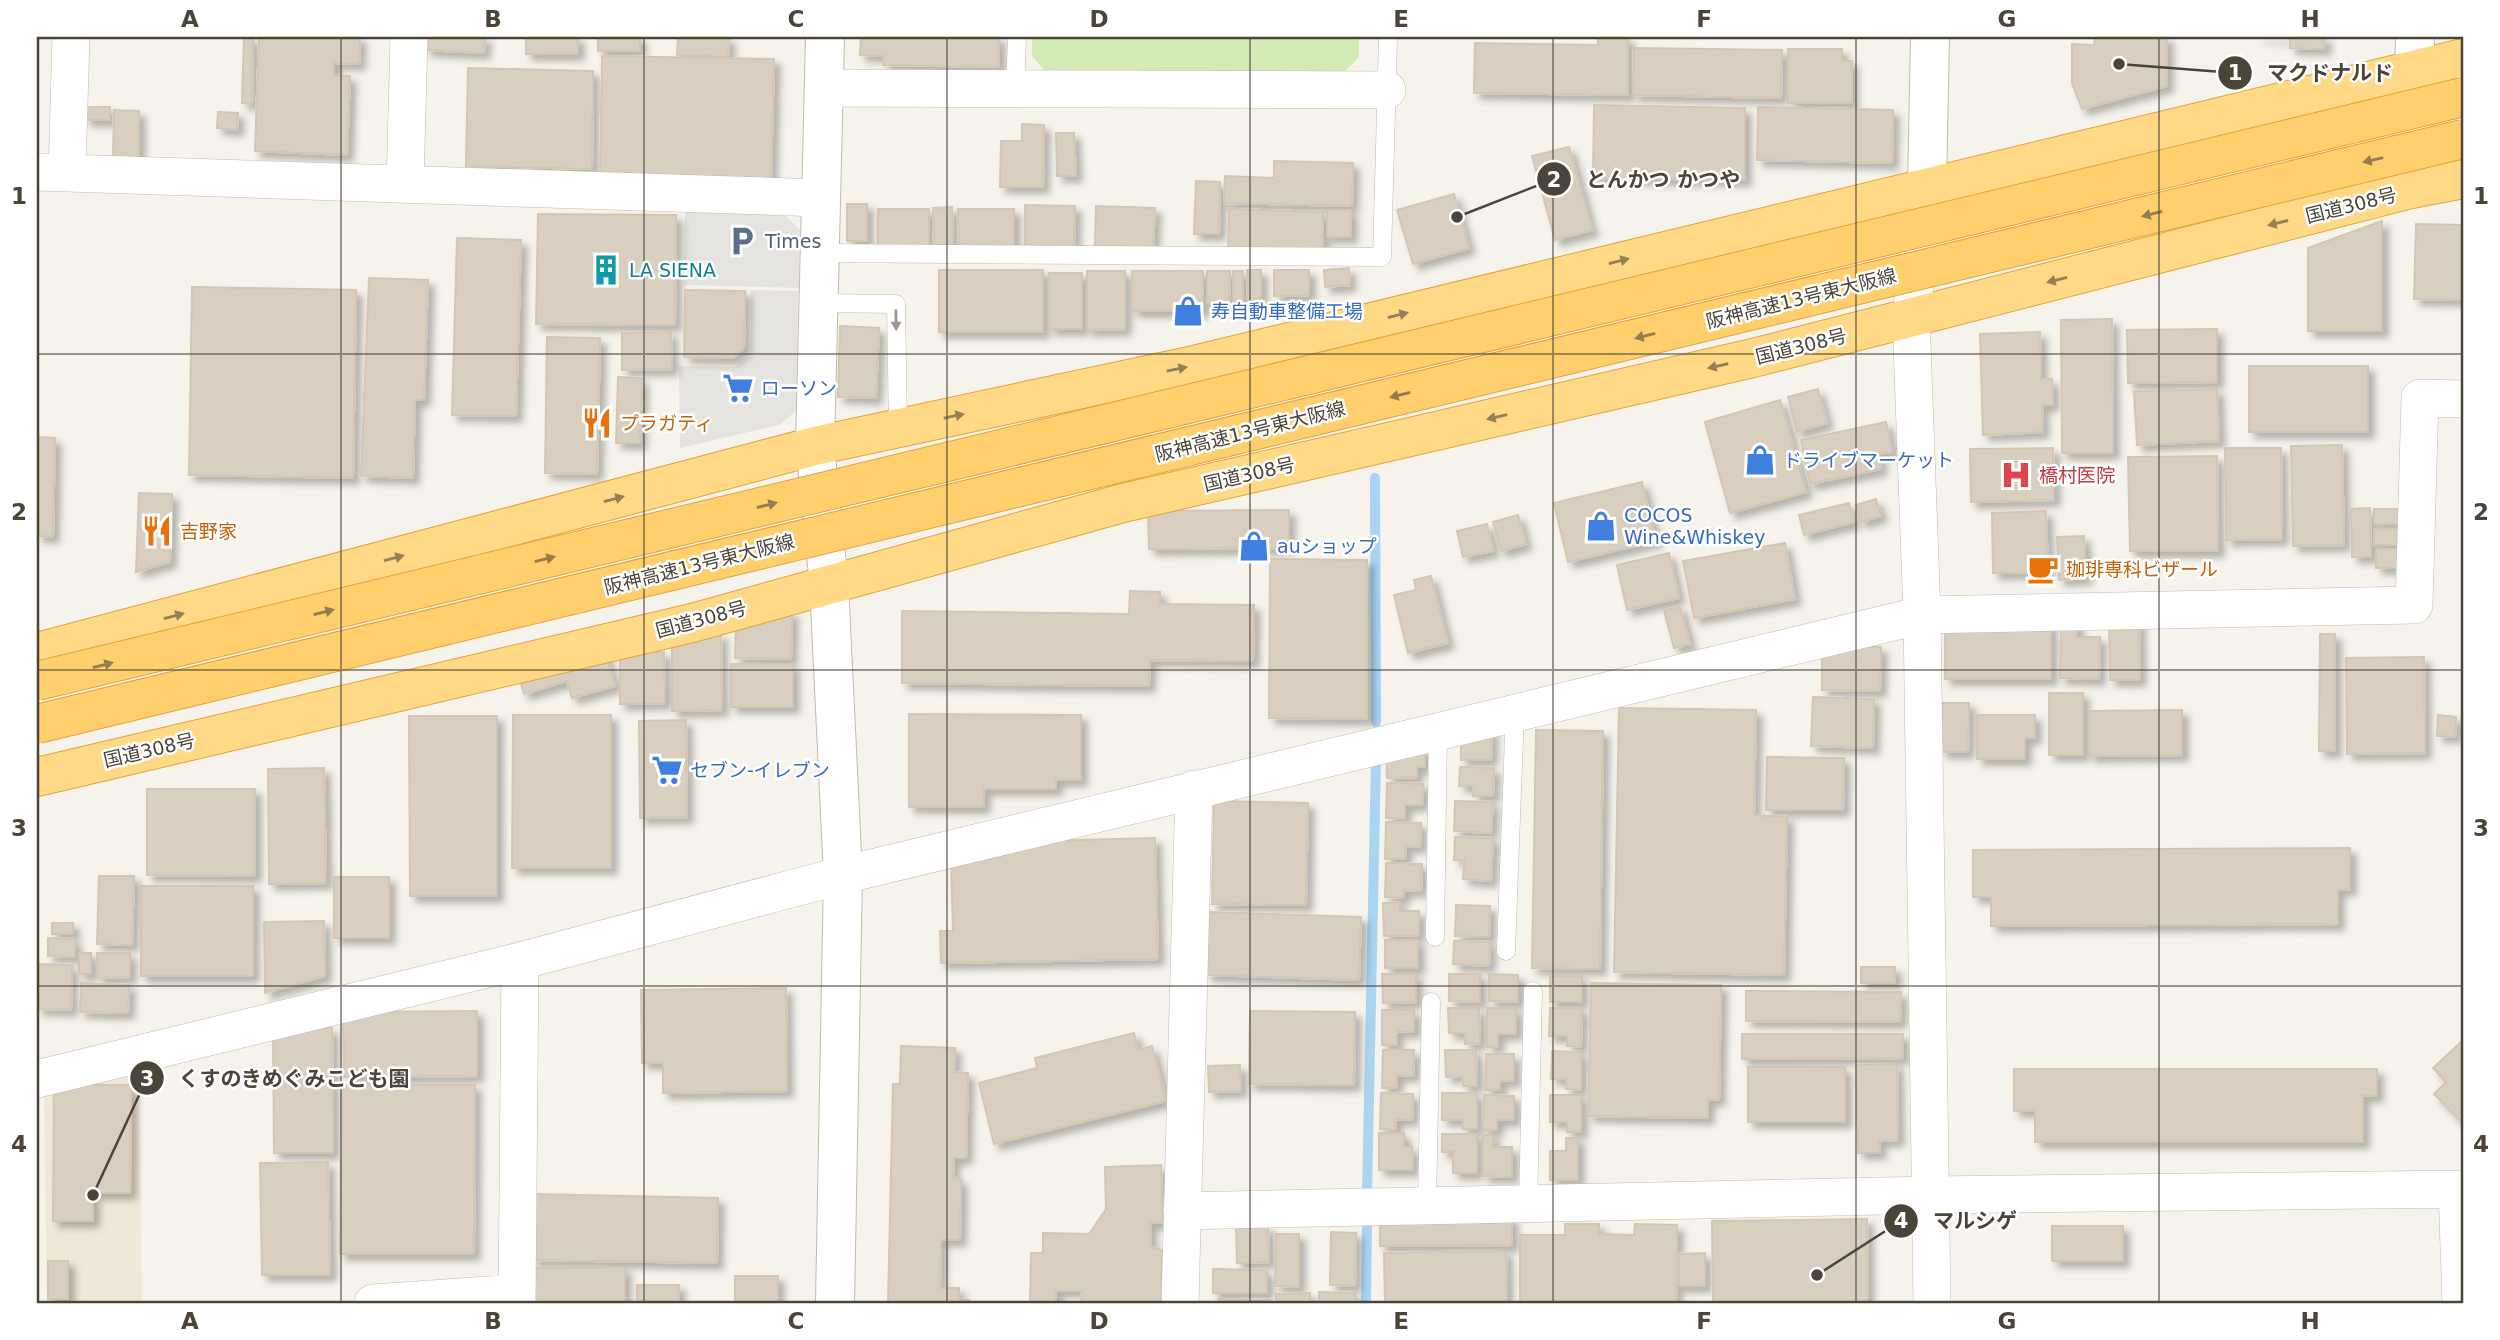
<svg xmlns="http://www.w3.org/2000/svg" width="2500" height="1340" font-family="'DejaVu Sans','Noto Sans JP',sans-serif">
<defs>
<filter id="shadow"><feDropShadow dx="6" dy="6" stdDeviation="3.5" flood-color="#0004"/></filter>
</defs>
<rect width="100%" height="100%" fill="#f6f3ec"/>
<path fill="#efe8d6" d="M139,1064L142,1303H47L44,1086Z"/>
<path fill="#d2eab5" d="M1032,37H1359V57L1344,72L1044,70L1032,56Z"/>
<path fill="#e5e3e0" d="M685,211L782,212L800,230L799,288L684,285Z
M751,290L798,291L796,411L779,425L680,448L679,366L735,367L751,355Z"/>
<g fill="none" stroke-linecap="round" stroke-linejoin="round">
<path stroke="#a9d4f2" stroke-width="10" d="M1375,478L1376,722
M1367,1194L1376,759
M1366,1303L1367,1227"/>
</g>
<path fill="#d8cfc1" stroke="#d3c7b4" stroke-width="2" filter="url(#shadow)" d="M244,37H253L252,104L242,103Z
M259,37H360L359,64L334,63V75L350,76L347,155L255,151Z
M426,37H485L484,53L425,50Z
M526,37H578V54H526Z
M598,37H640V51H598Z
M678,37H729L728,57L677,55Z
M861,37H999V67L883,65L884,56L860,55Z
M1598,37H1628V95L1474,93L1475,43L1598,45Z
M2095,37H2167V86L2082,109L2072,83V44L2094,45Z
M2258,37H2325L2324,49L2290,48V38Z
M1634,48L1782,50L1781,98L1633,95Z
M1788,49H1842V61H1852V103H1788Z
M602,56L774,59L771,179L600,176Z
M468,68L593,71L592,169L466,166Z
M1594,105L1745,108V180L1593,178Z
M85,107H110V120H85Z
M1758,107L1893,110L1892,163L1757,160Z
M114,110L139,111V161L113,160Z
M218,112L238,113L237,130L217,128Z
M1022,124L1044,125L1043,187H1000L1001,141H1022Z
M1056,133H1074L1076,176H1057Z
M1569,147L1592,230L1555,240L1532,156Z
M1274,161L1353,163L1352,206L1224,203L1225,176L1274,178Z
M1196,181L1220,182L1219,234H1194Z
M1454,194L1469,248L1413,264L1397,210Z
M847,204H867V241H847Z
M1025,205L1075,206L1074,248L1025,247Z
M1096,206L1155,208L1153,247L1095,246Z
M952,207L953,248L934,249L933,208Z
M878,209H929V250H878Z
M958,209H1014V248H959Z
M1229,209L1323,212V252L1228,249Z
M1327,210H1351V237H1327Z
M538,214L676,215L675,325L536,324Z
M2382,221V331H2308V248Z
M2416,224L2463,225V300L2414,299Z
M457,238L521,240L516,416L452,415Z
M1349,268L1350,285L1325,287L1324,270Z
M939,270H1043V332H939Z
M1247,270H1261V298L1248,299Z
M1274,270H1309V295L1274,296Z
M1087,271H1125V329L1087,330Z
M1132,271H1203V311H1132Z
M1207,271H1230L1229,303H1207Z
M1233,271H1243V301H1233Z
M1049,273H1082V329H1049Z
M369,278L428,280L424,400H415L413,478L361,476Z
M192,287L356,290L353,478L189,475Z
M685,290L745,291L744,348L733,358L684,357Z
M2112,319L2113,453H2062L2061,320Z
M840,326L879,328L876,398L838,397Z
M2217,329V382L2128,383L2127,330Z
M671,332L672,369L622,370V333Z
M2040,332L2041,379H2052L2053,405H2042L2043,432L1983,435L1980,334Z
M547,337L600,338L597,474L545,473Z
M2249,366H2368V432H2249Z
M618,377L642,378L640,443H616Z
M1818,389L1827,423L1797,432L1788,397Z
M2217,389L2219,441L2137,445L2134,391Z
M1780,400L1806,492L1730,513L1705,422Z
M1886,422L1892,452L1878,454L1881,469L1810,484L1801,440Z
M37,437L55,438L53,537L37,536Z
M2342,445L2344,545L2293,546L2291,446Z
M2053,448L2054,500L1971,502L1970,449Z
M2225,448H2281L2282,539L2226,540Z
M2217,456L2218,551H2130L2128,457Z
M1642,482L1656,541L1568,562L1554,503Z
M139,493L172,494L170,562L136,572Z
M1876,499L1881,516L1861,522L1856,505Z
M1849,503L1854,522L1804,535L1799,515Z
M2370,508L2371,557H2352L2351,509Z
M2374,509H2403V524H2374Z
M1289,510V548L1149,549L1148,511Z
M2046,511L2048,572L1993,573L1992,513Z
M1518,515L1526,544L1501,551L1493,522Z
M1487,524L1493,551L1463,557L1457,531Z
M2374,529H2403V545H2374Z
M2084,536L2086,578L2059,580L2057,537Z
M1785,543L1795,599L1694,618L1683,561Z
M2376,549H2401L2402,568H2376Z
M1669,553L1679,598L1627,610L1617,565Z
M1270,559L1367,560V719L1269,718Z
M1431,576L1448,643L1408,653L1394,595L1416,590L1414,580Z
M1130,591L1160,592V604L1254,605L1253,661L1150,660L1149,686L902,683V611L1129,614Z
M1680,606L1690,644L1674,648L1664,611Z
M792,611L791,659L735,658L736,622Z
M2109,621H2139L2140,680H2110Z
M2061,622H2077V637H2100L2099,679L2060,678Z
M1945,623H2051V679H1945Z
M672,634H721L722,710L672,711Z
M2320,634H2335V751H2319Z
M1822,647H1881L1880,691L1822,690Z
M605,652L615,686L572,698L567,681L524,694L519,677Z
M620,652H664L665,703L620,704Z
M2424,657L2425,753L2347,754L2346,658Z
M731,664H793V707H731Z
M2049,693H2083V755H2049Z
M1813,697L1874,699L1873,748L1811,746Z
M1942,703H1969L1968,752H1941Z
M1619,708L1756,710L1754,815L1787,817L1784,975L1614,972Z
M2182,710V755L2089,756V711Z
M909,714L1081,715V780H1056V789H984V807H909Z
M513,715H611V868H512Z
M1977,715H2035V738H2025V759H1977Z
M2438,715L2456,717L2455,737L2437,736Z
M409,716H497V896H410Z
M686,720L687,817L640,818L639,721Z
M1461,730H1492L1491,760H1461Z
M1536,730L1603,731L1600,969L1532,968Z
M1386,747H1425V766L1417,767V777L1387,778Z
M1767,757L1844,758L1843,810H1766Z
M1460,767L1494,768L1493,796H1473L1474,786H1459Z
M324,768L326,883L269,884L268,769Z
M1387,783L1423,784L1422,805H1405V819L1386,818Z
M147,789H255V876L147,875Z
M1214,801L1308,803L1306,905L1212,904Z
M1455,801L1493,802L1491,833L1454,831Z
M1386,822L1421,823L1420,847L1406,846L1405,859H1385Z
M1455,837L1493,838L1491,881L1463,879L1464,860H1454Z
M1155,838L1158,959L941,963L940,931H953L951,860L997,842Z
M2350,848V889L2338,890V924L1991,926V897H1973V850Z
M1386,863L1422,864L1421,891L1404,890L1403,898L1385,897Z
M99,876H134L132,945L97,944Z
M334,877H389V938H334Z
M141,886H253V976H141Z
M1400,902V911H1419V935L1384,936L1383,903Z
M1456,905L1490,906L1489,937L1455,936Z
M1208,912L1361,917L1359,980L1206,975Z
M324,921L325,976L265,993L264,922Z
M52,923H73V934H52Z
M48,938L75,939V957L48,956Z
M1385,940H1418V968H1385Z
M1454,941L1490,942L1489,966L1453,964Z
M79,953H91V974H79Z
M97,953H130V977L97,978Z
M37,964L72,965L71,1010L37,1009Z
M1861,967H1895V983H1861Z
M1382,974H1416V1002L1383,1003Z
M1449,974H1480V1002L1449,1001Z
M1489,974L1518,975V1002L1489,1001Z
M1550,976H1582V1002H1550Z
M81,983L129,985L128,1013L80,1012Z
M1591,983L1721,985L1719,1100L1708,1099V1118L1588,1116Z
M786,988L787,1091L663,1093V1063H642L641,990Z
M1746,991L1901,992L1900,1022L1746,1021Z
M1448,1008H1479L1480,1043L1465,1044V1033H1449Z
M1487,1008H1516V1034H1498V1047H1487Z
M1550,1008H1582L1581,1047L1567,1046V1036H1549Z
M1382,1010H1414V1032L1397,1031V1045H1382Z
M477,1011V1076L344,1077L343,1012Z
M1250,1011L1355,1012L1354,1085L1249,1084Z
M273,1028H332L333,1153H274Z
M1134,1033L1138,1050L1152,1046L1166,1101L994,1144L979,1083L1037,1068L1035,1058Z
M1742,1034H1903V1058L1742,1059Z
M2463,1040V1124L2434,1094L2446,1082L2433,1068Z
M901,1046L955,1048L954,1072L968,1073L966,1158H954L953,1177L961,1180L960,1240H941L940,1288H959V1299L969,1300V1303H888L893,1084H900Z
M1383,1050H1414L1413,1076L1397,1075L1396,1088H1382Z
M1445,1050H1476L1477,1086H1463L1462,1076L1446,1077Z
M1552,1051L1581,1052V1090L1566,1089V1079H1551Z
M1486,1054H1514V1081L1500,1080V1090H1485Z
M1897,1064L1898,1140L1879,1141L1880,1153H1858L1856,1065Z
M1240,1065L1241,1091L1209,1092L1208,1066Z
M1748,1067H1845V1122H1748Z
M2014,1069H2377V1096H2363V1142H2035V1111H2014Z
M54,1085H131L130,1193H93V1221H53Z
M341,1085H475L474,1254H340Z
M1381,1093L1413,1094L1412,1120L1396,1119L1395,1130L1380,1129Z
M1442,1093H1477V1129H1463V1120H1442Z
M1484,1095L1514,1096V1120H1497V1130H1483Z
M1550,1095H1581V1132H1567V1122H1550Z
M1379,1133H1404V1147H1412L1413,1170H1379Z
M1442,1134H1477V1173H1453V1152H1442Z
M1483,1135H1493V1147H1512V1177L1483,1176Z
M1566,1138H1578V1180H1550V1151H1566Z
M328,1162L330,1275H262L260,1163Z
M1161,1165L1163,1223H1150L1151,1247L1162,1250L1161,1303H1081L1082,1291H1056V1303L1030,1302L1031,1253H1043V1233L1089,1234L1106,1209L1105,1167Z
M532,1194L718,1198L717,1263L531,1260Z
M1512,1217V1245L1380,1246V1218Z
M1867,1219L1868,1303H1713L1712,1221Z
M1565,1224H1599V1234L1634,1235L1635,1224L1677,1225L1676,1303H1520V1235H1565Z
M1236,1226H1268L1269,1262L1237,1263Z
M2052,1226H2123V1261H2052Z
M1331,1232L1356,1233L1355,1286L1330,1285Z
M1276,1234H1299V1287L1275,1286Z
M1506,1251L1507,1303H1385L1384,1253Z
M1705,1253V1286H1679V1254Z
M48,1261H68V1299H48Z
M535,1268H625V1303H535Z
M1213,1269L1267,1270V1293H1213Z
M735,1276H778V1303H735Z
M637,1285H679V1302L637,1303Z
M1319,1292L1355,1293V1303H1319Z
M1310,1293V1303H1276V1294Z
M1219,1299L1267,1300V1303H1219Z"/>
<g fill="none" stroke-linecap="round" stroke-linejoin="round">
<g stroke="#c2bbae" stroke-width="19">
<path id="service" d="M1015,89L1017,37
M821,253L1382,257L1388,37
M819,303L896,304L898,428
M1435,937L1438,730
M1506,951L1515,711
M1528,1204L1533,991
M1427,1206L1431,1002"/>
</g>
<g stroke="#c2bbae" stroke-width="38">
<path id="minor" d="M824,88L1387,90
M37,172L821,198
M67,173L71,37
M405,185L409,37
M1920,241L1911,317L1922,615L1932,1303
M37,1079L520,961L843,875L1922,615L2414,605L2420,398L2463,399
M2457,1190L2461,1303
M1182,1211L1931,1195L2463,1189
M373,1303L517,1293
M517,1303L520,961
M1180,1303L1194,789"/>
</g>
<g stroke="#c2bbae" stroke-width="40">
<path id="tertiary" d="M825,37L815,446L829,584L843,875L835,1303
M2411,184L2415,37
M1927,186L1930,37"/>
</g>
<g stroke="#e0a43c" stroke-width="40">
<path id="trunk" d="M37,652L815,446L1194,365L2463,58
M37,777L692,623L1123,503L1753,358L2411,189L2463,179"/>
</g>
<use href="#service" stroke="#fff" stroke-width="18"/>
<use href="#minor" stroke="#fff" stroke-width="37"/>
<use href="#tertiary" stroke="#fff" stroke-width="38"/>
<use href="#trunk" stroke="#ffd985" stroke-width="38"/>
<g stroke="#9a9a9a" stroke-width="8">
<path id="rail" d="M37,687L782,515L2048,194L2463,104
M37,708L2463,124"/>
</g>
<use href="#rail" stroke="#fff" stroke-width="5" stroke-dasharray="16" stroke-linecap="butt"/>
<g stroke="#e0a43c" stroke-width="40" stroke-linecap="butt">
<path id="motorway-bridge" d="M37,681L2463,97
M37,724L2463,139"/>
</g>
<use href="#motorway-bridge" stroke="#ffcf6e" stroke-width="38"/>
</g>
<defs><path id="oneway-solid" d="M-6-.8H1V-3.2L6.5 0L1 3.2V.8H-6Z" transform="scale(1.75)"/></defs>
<g fill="#937c4e">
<use href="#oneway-solid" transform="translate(2373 160) rotate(167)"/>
<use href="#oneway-solid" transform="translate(2152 214) rotate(166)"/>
<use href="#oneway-solid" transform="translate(1645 336) rotate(166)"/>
<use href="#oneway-solid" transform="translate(1400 395) rotate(166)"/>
<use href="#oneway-solid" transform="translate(767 505) rotate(-14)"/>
<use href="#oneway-solid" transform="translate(545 559) rotate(-14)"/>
<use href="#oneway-solid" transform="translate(324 612) rotate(-14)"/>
<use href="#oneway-solid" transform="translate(103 665) rotate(-14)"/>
</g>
<g fill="#938057">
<use href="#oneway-solid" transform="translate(2278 223) rotate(166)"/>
<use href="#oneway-solid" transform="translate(1619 261) rotate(-14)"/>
<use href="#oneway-solid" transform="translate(2057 280) rotate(166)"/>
<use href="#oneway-solid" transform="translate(1398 315) rotate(-14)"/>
<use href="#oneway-solid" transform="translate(1718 366) rotate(167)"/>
<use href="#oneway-solid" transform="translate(1177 369) rotate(-12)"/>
<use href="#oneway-solid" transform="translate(954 416) rotate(-12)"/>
<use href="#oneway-solid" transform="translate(1497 417) rotate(167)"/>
<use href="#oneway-solid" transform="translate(614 499) rotate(-15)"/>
<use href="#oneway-solid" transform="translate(394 558) rotate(-15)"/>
<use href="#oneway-solid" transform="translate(174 616) rotate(-15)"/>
</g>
<use fill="#9c9892" href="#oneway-solid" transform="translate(896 320) rotate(89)"/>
<path fill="none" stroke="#4b4439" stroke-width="2" stroke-opacity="0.55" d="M341,37V1303M644,37V1303M947,37V1303M1250,37V1303M1553,37V1303M1856,37V1303M2159,37V1303M37,354H2463M37,670H2463M37,986H2463"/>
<defs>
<g id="parking-bare" transform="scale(2.415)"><path d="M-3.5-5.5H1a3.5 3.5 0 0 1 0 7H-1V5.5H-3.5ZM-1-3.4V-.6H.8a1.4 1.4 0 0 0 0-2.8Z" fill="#5c6f8a" stroke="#fff" stroke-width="2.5" paint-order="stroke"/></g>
<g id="building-bare" transform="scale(2.415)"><path d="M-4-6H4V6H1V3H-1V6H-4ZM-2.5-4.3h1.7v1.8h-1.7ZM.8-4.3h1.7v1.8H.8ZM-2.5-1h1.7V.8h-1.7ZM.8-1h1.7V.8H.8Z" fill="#0f9aa8" stroke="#fff" stroke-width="2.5" paint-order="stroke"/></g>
<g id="shop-bare" transform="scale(2.415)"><path d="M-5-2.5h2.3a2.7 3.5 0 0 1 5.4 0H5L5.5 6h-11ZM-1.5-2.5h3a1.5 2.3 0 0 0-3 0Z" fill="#3f7fe0" stroke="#fff" stroke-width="2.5" paint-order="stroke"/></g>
<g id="supermarket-bare" transform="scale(2.415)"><path d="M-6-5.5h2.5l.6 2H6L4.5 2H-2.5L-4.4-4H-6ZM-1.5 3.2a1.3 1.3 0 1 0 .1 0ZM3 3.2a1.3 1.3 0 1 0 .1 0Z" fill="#3f7fe0" stroke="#fff" stroke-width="2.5" paint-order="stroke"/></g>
<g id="restaurant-bare" transform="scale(2.415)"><path d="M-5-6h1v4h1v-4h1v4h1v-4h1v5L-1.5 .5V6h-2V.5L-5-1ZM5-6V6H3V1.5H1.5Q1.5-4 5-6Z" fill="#e8710a" stroke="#fff" stroke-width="2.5" paint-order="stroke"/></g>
<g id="hospital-bare" transform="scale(2.415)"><path d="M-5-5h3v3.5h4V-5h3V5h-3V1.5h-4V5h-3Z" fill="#e0444e" stroke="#fff" stroke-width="2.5" paint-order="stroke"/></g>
<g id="cafe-bare" transform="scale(2.415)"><path d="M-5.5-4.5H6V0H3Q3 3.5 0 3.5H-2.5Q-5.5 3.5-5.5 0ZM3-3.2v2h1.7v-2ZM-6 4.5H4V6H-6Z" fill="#e8710a" stroke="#fff" stroke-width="2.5" paint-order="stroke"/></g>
</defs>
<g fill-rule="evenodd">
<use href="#parking-bare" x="742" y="241"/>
<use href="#building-bare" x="606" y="270"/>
<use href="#shop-bare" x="1188" y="311"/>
<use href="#supermarket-bare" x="738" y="388"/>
<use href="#restaurant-bare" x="597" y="423"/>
<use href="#shop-bare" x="1760" y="460"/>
<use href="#hospital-bare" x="2016" y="475"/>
<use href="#shop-bare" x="1601" y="526"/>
<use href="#restaurant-bare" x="157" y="531"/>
<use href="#shop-bare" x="1254" y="546"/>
<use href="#cafe-bare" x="2043" y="569"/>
<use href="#supermarket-bare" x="667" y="770"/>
</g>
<g text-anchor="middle" stroke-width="5" stroke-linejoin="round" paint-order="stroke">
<g font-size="19" fill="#4b4439" stroke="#fff">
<text transform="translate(2351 205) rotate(-14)" y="7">国道308号</text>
<text transform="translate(1801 298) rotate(-14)" y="7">阪神高速13号東大阪線</text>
<text transform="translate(1801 346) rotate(-14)" y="7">国道308号</text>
<text transform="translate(1250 431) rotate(-14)" y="7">阪神高速13号東大阪線</text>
<text transform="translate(1249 474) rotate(-13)" y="7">国道308号</text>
<text transform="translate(699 564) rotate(-14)" y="7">阪神高速13号東大阪線</text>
<text transform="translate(701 619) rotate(-15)" y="7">国道308号</text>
<text transform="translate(149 750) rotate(-13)" y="7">国道308号</text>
</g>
<g font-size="19" fill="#4e5e75" stroke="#fff" text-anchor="start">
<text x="765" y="248">Times</text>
</g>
<g font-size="19" fill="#0d838f" stroke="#fff" text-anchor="start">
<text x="629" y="277">LA SIENA</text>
</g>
<g font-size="19" fill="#366cbe" stroke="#fff" text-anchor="start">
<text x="1211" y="318">寿自動車整備工場</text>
<text x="761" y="395">ローソン</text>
<text x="1783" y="467">ドライブマーケット</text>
<text x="1624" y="522">COCOS<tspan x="1624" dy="22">Wine&amp;Whiskey</tspan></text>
<text x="1277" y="553">auショップ</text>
<text x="690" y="777">セブン-イレブン</text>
</g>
<g font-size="19" fill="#c56008" stroke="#fff" text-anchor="start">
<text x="620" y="430">プラガティ</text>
<text x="180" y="538">吉野家</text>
<text x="2066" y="576">珈琲専科ビザール</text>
</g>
<g font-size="19" fill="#be3a42" stroke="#fff" text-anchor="start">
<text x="2039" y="482">橋村医院</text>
</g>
</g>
<path fill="none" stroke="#4b4439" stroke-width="2.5" d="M2119 64L2235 73M1457 217L1554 179M93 1195L147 1078M1817 1275L1901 1221"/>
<g fill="#4b4439" stroke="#fff" stroke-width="2.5">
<circle cx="2119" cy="64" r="7"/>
<circle cx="1457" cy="217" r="7"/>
<circle cx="93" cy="1195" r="7"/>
<circle cx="1817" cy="1275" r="7"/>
<circle cx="2235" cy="73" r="18"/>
<circle cx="1554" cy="179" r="18"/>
<circle cx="147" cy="1078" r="18"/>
<circle cx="1901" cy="1221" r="18"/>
</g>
<g font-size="21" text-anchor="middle" font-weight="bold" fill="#fff">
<text x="2235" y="80">1</text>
<text x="1554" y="187">2</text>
<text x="147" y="1086">3</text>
<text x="1901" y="1228">4</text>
</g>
<g font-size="21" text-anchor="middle" font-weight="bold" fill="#4b4439" stroke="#fff" stroke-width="5" stroke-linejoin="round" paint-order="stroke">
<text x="2330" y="80">マクドナルド</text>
<text x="1663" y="187">とんかつ かつや</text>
<text x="294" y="1086">くすのきめぐみこども園</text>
<text x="1975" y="1228">マルシゲ</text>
</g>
<rect width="2500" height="1340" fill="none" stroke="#ffffff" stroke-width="77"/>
<rect x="38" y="38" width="2424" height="1264" fill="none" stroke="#4b4439" stroke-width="2.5"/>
<g font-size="23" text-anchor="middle" font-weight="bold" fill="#4b4439">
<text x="190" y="27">A</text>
<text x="493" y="27">B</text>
<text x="796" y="27">C</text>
<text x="1099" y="27">D</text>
<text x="1401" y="27">E</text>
<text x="1704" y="27">F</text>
<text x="2007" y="27">G</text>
<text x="2310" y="27">H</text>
<text x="19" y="204">1</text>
<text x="2481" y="204">1</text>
<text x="19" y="520">2</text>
<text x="2481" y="520">2</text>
<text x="19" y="836">3</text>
<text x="2481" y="836">3</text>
<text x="19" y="1152">4</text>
<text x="2481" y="1152">4</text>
<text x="190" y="1329">A</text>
<text x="493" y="1329">B</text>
<text x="796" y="1329">C</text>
<text x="1099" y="1329">D</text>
<text x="1401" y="1329">E</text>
<text x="1704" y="1329">F</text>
<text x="2007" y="1329">G</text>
<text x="2310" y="1329">H</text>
</g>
</svg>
